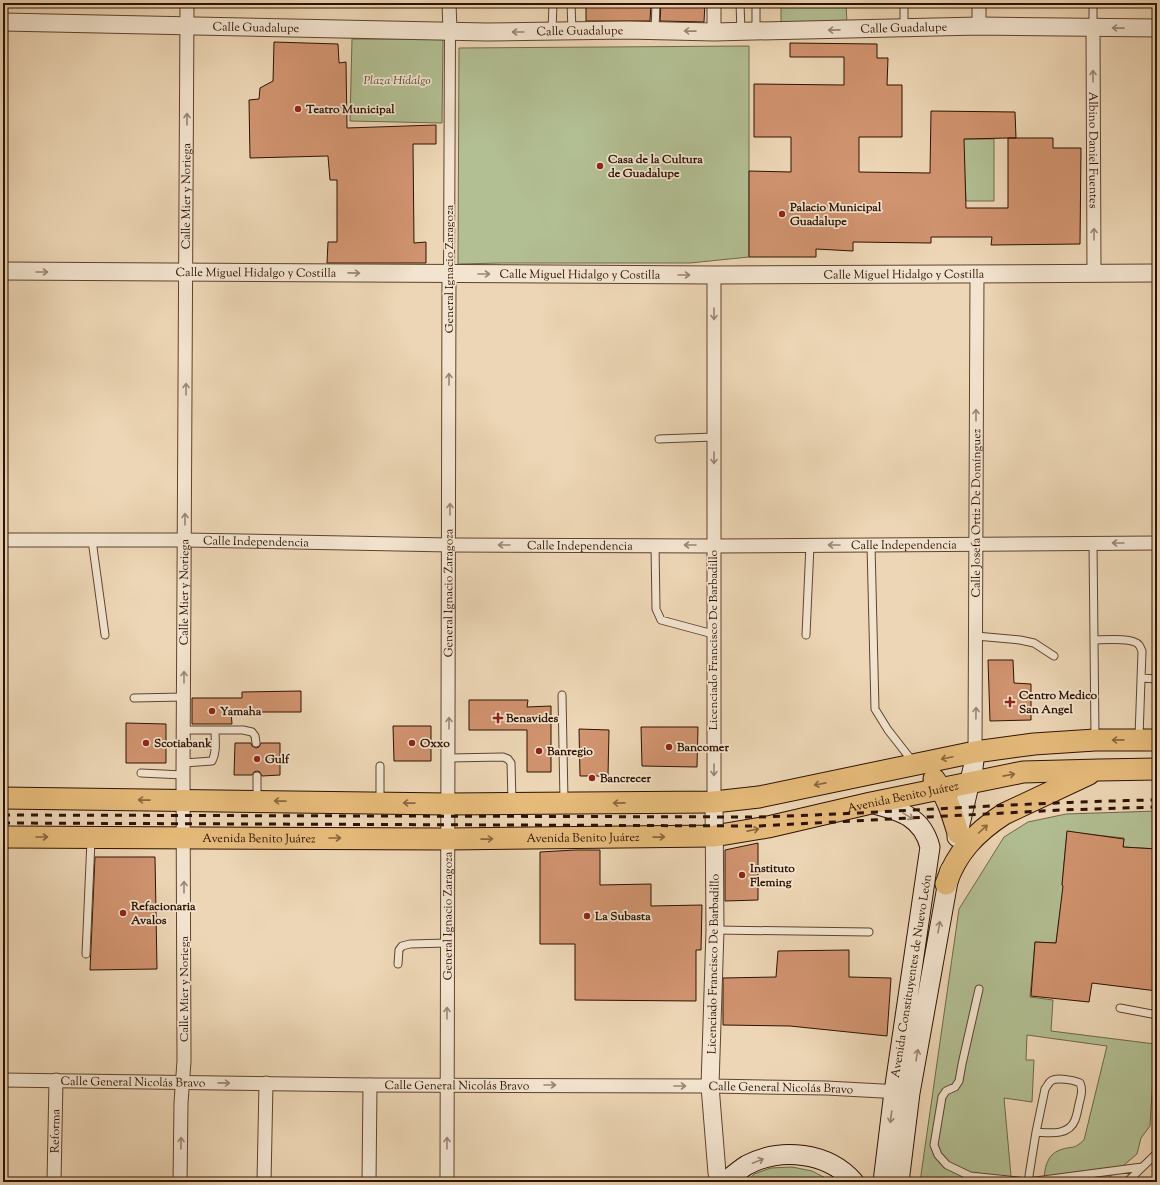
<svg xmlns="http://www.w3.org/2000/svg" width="1160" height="1185" font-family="'Sorts Mill Goudy',serif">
<rect width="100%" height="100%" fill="#edd6b5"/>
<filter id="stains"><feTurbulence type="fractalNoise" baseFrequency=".005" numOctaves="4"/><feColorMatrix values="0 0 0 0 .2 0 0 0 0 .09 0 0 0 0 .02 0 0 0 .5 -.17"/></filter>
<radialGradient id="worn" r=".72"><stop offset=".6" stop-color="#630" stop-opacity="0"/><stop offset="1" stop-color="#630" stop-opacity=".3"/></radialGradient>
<path fill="#b2bf93" stroke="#70684a" d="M781,3H846L847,24H781Z
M352,39H443L442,123L350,121Z
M749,46V257L690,263H501L458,264L459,48Z
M963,139H994V201H966Z
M1157,811V849L1123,847L1124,838L1067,832L1062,885L1082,889L1071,905H1061L1056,943L1035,942L1030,997L1053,1000L1051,1031L1155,1044L1150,1126L1141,1138L1137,1154L1104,1182H1044C1044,1169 1047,1154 1060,1150C1073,1145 1072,1151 1084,1140L1107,1046L1027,1035L1026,1060H1034L1032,1102L1004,1098L1011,1176L1008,1181L920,1182L959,909L1004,837L1028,822L1066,814Z
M792,1167L812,1171L833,1182H747L754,1174L771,1168Z"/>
<path fill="#d19470" stroke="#2e1200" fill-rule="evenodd" d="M586,3H651L650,21H586Z
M661,3H705L704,22L660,21Z
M274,42L338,44L339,63L346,62L347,128L436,125V144H413L414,243L426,242V263H327L328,242H337V180H330L328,156L250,158L249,100L259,99L260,88L273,81Z
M790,43L877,44V58H888L887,85H902V137H859V172L930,173L931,111L1015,112L1016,138H1008H1053V148H1081L1080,244L991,245L992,237H931V243L853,242V251L816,249V257H749V171L791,172V137H754V84L844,85V57H790ZM1008,138V208H966L964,139Z
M988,660H1013L1014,683L1031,684V720L990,721Z
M301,691V712H231L232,724H192V698H242V692Z
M469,700H528L527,707L551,706V772H527V730H469Z
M126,723L166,724V763H126Z
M393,726H431V761H394Z
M641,727H698L697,767L642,766Z
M579,729L609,730L608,776H580Z
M235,743H251L252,746L256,748L259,747L261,743H280V775L262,776L260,772L257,771L254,772L252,775H234Z
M1067,831L1124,839L1123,847L1157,849V991L1092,983L1089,1002L1031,996L1035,942L1056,943L1063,886L1062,885Z
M758,843V900L725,901V850Z
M575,850H600V885L651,884V906L702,905L701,950H696V1001L575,1000V944H540V852Z
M95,857H155L157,969L90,970Z
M849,950V977L891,978L887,1036L790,1026L723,1025V978L776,977L778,951Z"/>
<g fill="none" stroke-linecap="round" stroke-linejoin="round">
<g stroke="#5e432d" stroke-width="9">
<path id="service" d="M571,3L572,31
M740,3L741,31
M756,3V31
M904,3V28
M1093,27V3
M552,31L553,3
M655,31L656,3
M659,439L714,437
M92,540L105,635
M1093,543L1094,640C1103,640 1133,637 1139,645C1140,646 1141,649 1142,651L1139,737
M655,545L656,609L661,620L713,634
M871,545L875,709L888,730L913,762
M806,635L810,545
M976,636L1020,640L1034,643L1054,656
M1094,640L1095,738
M1141,678L1157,679
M562,695L564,801
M134,698L184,697
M184,730H243L252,732L255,736L256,743
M449,758L503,757L508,759L511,763L512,801
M184,763L212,761C217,752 215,740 215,730
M141,773L183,775
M257,776V799
M380,801V766
M715,930L869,932
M86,954L91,840
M398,964L399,950L402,946L410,944L447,943
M979,989L962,1064L959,1081L955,1087L946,1091L942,1097L934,1145L938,1155L947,1165L970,1176L1028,1182L1142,1167
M1120,1008L1157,1015
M1028,1182L1036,1132L1045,1089C1047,1087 1048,1083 1051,1081C1056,1077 1074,1080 1080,1083C1083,1090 1081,1096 1079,1104C1078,1109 1077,1115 1075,1120C1069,1136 1049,1133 1036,1132
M1127,1182L1157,1153"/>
</g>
<g stroke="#5e432d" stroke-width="12">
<path id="pedestrian" d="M449,274L450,31"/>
</g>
<g stroke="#5e432d" stroke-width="15">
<g id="minor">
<path d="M449,3L450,31"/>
<path d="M714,3V32"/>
<path d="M979,3V26"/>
<path id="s1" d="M1093,28L1094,273"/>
<path id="s2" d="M3,540H185L450,545L713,546L1157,543"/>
<path id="s3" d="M975,752L977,273"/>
<path d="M714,802V275"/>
<path id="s4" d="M3,1080L370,1085L710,1086L826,1088L901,1092"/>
<path id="s5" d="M54,1182L56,1080"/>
<path id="s6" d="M180,1182L181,1103L184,1061L183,775L187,3"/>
<path d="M264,1182L266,1083"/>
<path d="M369,1182L370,1085"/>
<path id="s7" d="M447,1182L449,274"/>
</g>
</g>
<g stroke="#5e432d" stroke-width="19">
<g id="tertiary">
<path id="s8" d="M3,22L487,32L627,30L714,32L979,26L1157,28"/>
<path id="s9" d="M3,271L714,275L1157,273"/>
<path d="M714,802L715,930L710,1086L717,1173L723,1182"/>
</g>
</g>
<g stroke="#2e1200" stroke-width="21">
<path id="secondary" d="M871,803C900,811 922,816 930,847L894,1092L883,1182
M957,837L973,768L975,752
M725,1182C732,1176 739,1170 747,1165C781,1147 828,1152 854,1182
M899,1182L910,1093L950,870"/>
</g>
<g stroke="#2e1200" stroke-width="23">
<g id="primary">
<path d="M934,779C947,796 952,813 958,833"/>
<path d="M3,798L448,804L714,802L759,797L975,752L1034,744L1095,740H1157"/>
<path id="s10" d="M3,837L448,839L714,836L768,827L871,803L1023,772L1099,770L1157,769"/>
<path d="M946,884C956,853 976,832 1004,814L1089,774"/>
</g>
</g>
<use href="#service" stroke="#f3e4cf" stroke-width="7"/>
<use href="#pedestrian" stroke="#f3e4cf" stroke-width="10"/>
<use href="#minor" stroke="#f3e4cf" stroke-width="13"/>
<use href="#tertiary" stroke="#f3e4cf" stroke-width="17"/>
<use href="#secondary" stroke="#f3e4cf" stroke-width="19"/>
<use href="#primary" stroke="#e6bb7a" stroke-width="21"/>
<path stroke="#2e1200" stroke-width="3" stroke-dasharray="7 7" stroke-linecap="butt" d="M3,815L758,817C891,813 1024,802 1157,800
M3,823L758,826L1061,810L1157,807"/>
</g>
<defs><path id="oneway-shaft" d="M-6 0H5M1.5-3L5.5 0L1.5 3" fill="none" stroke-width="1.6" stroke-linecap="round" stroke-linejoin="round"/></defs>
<g stroke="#9a8672">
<use href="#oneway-shaft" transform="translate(1118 28) rotate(-179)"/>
<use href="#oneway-shaft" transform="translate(834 30) rotate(179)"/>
<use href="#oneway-shaft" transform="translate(690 31) rotate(-179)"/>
<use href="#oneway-shaft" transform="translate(518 32) rotate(-180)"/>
<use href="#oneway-shaft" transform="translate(1093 76) rotate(-90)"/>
<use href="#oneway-shaft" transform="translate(187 119) rotate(-90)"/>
<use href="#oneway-shaft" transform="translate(1094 234) rotate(-90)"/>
<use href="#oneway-shaft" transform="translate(42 272)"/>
<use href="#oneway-shaft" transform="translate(354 273) rotate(1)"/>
<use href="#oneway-shaft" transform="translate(484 274)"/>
<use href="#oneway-shaft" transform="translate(684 275)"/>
<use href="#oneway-shaft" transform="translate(714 314) rotate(90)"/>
<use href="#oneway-shaft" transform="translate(449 379) rotate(-90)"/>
<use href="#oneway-shaft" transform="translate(186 389) rotate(-90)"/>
<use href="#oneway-shaft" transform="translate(976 415) rotate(-90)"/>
<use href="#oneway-shaft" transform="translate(714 458) rotate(90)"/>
<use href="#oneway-shaft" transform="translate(450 509) rotate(-90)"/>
<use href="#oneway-shaft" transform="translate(185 519) rotate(-90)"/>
<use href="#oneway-shaft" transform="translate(1118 543) rotate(180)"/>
<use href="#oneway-shaft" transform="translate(504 545) rotate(-180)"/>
<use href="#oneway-shaft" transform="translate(690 545) rotate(-180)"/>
<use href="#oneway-shaft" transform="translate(834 545) rotate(180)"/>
<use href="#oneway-shaft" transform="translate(184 677) rotate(-90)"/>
<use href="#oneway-shaft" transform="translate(976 713) rotate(-89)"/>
<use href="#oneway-shaft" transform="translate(449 723) rotate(-90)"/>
<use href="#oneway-shaft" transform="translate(714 770) rotate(90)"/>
<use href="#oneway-shaft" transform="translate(908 816) rotate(31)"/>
<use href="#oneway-shaft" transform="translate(184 887) rotate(-90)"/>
<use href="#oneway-shaft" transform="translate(939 927) rotate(-80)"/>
<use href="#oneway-shaft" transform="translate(447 1013) rotate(-90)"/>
<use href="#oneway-shaft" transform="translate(917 1055) rotate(-80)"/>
<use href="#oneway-shaft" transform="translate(224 1083) rotate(1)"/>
<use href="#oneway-shaft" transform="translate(550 1085)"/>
<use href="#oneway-shaft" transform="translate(680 1086)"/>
<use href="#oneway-shaft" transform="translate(891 1117) rotate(97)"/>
<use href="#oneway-shaft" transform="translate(181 1143) rotate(-89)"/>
<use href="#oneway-shaft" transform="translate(447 1143) rotate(-90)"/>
<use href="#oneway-shaft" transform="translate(758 1161) rotate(-22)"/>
</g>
<g stroke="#8a663d">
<use href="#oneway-shaft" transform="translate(1118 740) rotate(179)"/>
<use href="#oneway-shaft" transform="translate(947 758) rotate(168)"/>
<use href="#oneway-shaft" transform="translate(1009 775) rotate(-11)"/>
<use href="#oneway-shaft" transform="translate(820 784) rotate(169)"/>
<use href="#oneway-shaft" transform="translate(144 800) rotate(-179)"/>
<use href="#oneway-shaft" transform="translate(280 801) rotate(-179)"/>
<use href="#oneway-shaft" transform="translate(409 803) rotate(-179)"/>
<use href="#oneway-shaft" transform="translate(619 803) rotate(179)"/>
<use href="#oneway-shaft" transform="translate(983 829) rotate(-42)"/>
<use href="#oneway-shaft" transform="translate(753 830) rotate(-11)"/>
<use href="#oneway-shaft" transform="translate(42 837)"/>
<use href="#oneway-shaft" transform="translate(659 837) rotate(-1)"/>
<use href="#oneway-shaft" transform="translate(335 838)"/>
<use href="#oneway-shaft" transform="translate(487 839) rotate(-1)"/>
</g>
<g fill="#8f2418" stroke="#f3e4cf" stroke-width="1.5">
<circle cx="298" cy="109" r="4"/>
<circle cx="600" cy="166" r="4"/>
<circle cx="782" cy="214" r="4"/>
<path d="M1008 696h4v4h4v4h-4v4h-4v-4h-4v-4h4z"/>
<circle cx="212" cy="711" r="4"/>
<path d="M496 712h4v4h4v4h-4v4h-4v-4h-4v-4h4z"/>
<circle cx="146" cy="743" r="4"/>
<circle cx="412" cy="743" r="4"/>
<circle cx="669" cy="747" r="4"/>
<circle cx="539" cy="751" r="4"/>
<circle cx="257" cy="759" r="4"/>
<circle cx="592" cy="778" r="4"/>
<circle cx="742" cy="875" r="4"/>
<circle cx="123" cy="913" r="4"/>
<circle cx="587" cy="916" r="4"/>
</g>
<g text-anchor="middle" stroke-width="3.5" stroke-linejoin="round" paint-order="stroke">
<g font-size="12" fill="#2e1200" stroke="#f3e4cf">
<text dy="4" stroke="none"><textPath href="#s8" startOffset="253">Calle Guadalupe</textPath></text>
<text dy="4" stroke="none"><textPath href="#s8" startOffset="901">Calle Guadalupe</textPath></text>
<text dy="4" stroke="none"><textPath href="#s8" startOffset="577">Calle Guadalupe</textPath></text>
<text dy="4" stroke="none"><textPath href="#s1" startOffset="122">Albino Daniel Fuentes</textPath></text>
<text dy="4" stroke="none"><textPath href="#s6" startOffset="986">Calle Mier y Noriega</textPath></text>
<text transform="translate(449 269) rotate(-90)" y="4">General Ignacio Zaragoza</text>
<text dy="4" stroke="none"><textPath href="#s9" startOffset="253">Calle Miguel Hidalgo y Costilla</textPath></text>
<text dy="4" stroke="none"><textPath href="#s9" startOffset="901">Calle Miguel Hidalgo y Costilla</textPath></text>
<text dy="4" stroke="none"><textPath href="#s9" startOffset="577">Calle Miguel Hidalgo y Costilla</textPath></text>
<text dy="4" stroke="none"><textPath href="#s3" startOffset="239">Calle Josefa Ortiz De Domínguez</textPath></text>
<text dy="4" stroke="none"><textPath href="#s2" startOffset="253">Calle Independencia</textPath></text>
<text dy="4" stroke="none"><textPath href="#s2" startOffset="901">Calle Independencia</textPath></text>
<text dy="4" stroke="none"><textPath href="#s2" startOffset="577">Calle Independencia</textPath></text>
<text dy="4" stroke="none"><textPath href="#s6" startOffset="590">Calle Mier y Noriega</textPath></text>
<text dy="4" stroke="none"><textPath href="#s7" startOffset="589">General Ignacio Zaragoza</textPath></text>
<text transform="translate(713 640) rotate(-90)" y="4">Licenciado Francisco De Barbadillo</text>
<text dy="4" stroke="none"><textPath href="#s10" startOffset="904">Avenida Benito Juárez</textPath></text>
<text dy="4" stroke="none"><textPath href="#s10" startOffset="256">Avenida Benito Juárez</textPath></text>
<text dy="4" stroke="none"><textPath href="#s10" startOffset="580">Avenida Benito Juárez</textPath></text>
<text dy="4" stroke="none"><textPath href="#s7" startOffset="266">General Ignacio Zaragoza</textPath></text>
<text transform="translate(713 964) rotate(-89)" y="4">Licenciado Francisco De Barbadillo</text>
<text transform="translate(911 976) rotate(-81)" y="4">Avenida Constituyentes de Nuevo León</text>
<text transform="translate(184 989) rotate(-90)" y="4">Calle Mier y Noriega</text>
<text dy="4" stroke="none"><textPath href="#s4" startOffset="130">Calle General Nicolás Bravo</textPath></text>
<text dy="4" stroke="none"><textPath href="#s4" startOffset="454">Calle General Nicolás Bravo</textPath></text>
<text dy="4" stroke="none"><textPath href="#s4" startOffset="778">Calle General Nicolás Bravo</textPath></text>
<text dy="4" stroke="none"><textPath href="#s5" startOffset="51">Reforma</textPath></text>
</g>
<g font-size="12" font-style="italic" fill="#56462c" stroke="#f3e4cf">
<text x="397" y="84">Plaza Hidalgo</text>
</g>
<g font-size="12" font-weight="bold" fill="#2e1200" stroke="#f3e4cf" text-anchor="start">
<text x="306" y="113">Teatro Municipal</text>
<text x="608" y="163">Casa de la Cultura<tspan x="608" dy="14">de Guadalupe</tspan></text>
<text x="790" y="211">Palacio Municipal<tspan x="790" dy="14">Guadalupe</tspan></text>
<text x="1019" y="699">Centro Medico<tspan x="1019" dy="14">San Angel</tspan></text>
<text x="220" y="715">Yamaha</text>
<text x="506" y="722">Benavides</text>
<text x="154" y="747">Scotiabank</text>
<text x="420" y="747">Oxxo</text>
<text x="677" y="751">Bancomer</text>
<text x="547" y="755">Banregio</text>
<text x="265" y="763">Gulf</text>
<text x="600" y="782">Bancrecer</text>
<text x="750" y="872">Instituto<tspan x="750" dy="14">Fleming</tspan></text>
<text x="131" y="910">Refacionaria<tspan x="131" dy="14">Avalos</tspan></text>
<text x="595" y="920">La Subasta</text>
</g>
</g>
<rect width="1160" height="1185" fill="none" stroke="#edd6b5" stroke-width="16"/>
<rect x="4" y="4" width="1152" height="1177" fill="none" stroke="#2e1200" stroke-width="2"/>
<rect x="8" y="8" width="1144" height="1169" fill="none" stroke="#2e1200"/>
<rect width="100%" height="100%" filter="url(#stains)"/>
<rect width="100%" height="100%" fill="url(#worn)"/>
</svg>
